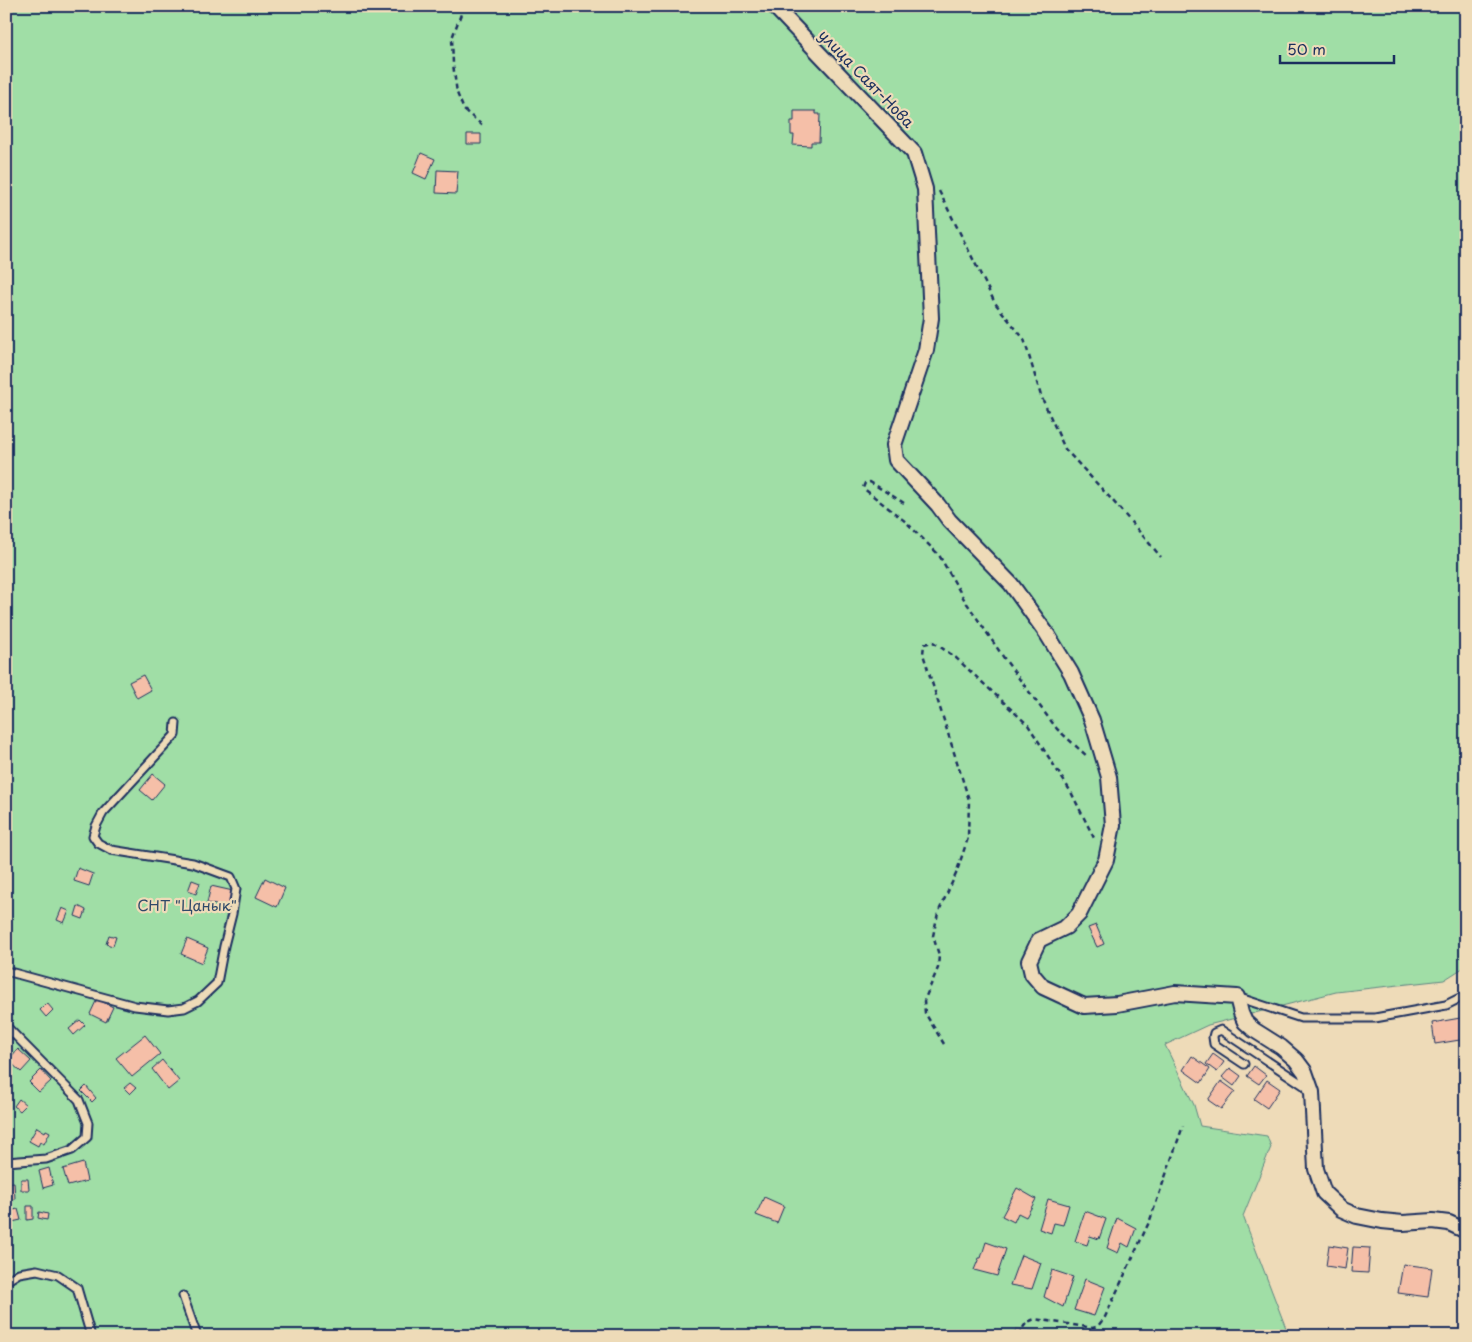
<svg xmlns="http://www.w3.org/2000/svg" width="1472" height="1342" font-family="'Playpen Sans',sans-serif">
<rect width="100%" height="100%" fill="#eedbb8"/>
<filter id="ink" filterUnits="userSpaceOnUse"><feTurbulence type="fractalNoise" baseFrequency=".02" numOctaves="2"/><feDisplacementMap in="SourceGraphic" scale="10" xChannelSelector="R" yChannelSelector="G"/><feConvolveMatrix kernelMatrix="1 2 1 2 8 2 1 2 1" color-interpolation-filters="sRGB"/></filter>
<g filter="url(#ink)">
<path fill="#a0dea6" stroke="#5e8682" d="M6,6H1466V966L1444,980L1336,992L1220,1022L1208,1025L1165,1045L1194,1105L1200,1126L1267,1136L1271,1147L1243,1216L1289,1336H1105L1016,1329L1013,1336H943L932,1333L931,1336H6Z"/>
<path fill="#f5bfa8" stroke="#1b2f5e" d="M794,111H816V114H820L819,142H811V146L793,145L794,135H791V121H794Z
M467,134H481V144H467Z
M421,153L435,159L426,179L413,173Z
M437,170L458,171L456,194L436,193Z
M143,675L151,690L137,698L129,682Z
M153,774L165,784L152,800L140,790Z
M78,868L93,874L89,886L74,881Z
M265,878L285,888L277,907L256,897Z
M192,880L200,883L196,894L188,891Z
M211,886L233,891L229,908L207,903Z
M78,906L86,910L83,919L75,916Z
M62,908L69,911L64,923L57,920Z
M1096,925L1104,944L1097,947L1088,928Z
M109,935L116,937L113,946L106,944Z
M187,939L208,948L202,963L181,954Z
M97,999L113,1007L106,1022L90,1014Z
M47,1003L53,1010L46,1017L40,1010Z
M1466,1017V1039L1435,1044L1432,1023Z
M80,1020L85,1025L74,1035L69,1029Z
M145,1035L160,1054L132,1077L116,1058Z
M18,1049L31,1061L21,1072L8,1060Z
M1213,1054L1224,1062L1217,1072L1206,1064Z
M1192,1056L1210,1069L1201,1083L1183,1070Z
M162,1060L179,1081L168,1090L152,1069Z
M1254,1066L1266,1075L1259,1084L1247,1076Z
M1230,1068L1241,1076L1234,1086L1222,1077Z
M41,1070L51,1081L39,1092L29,1082Z
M1267,1080L1280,1089L1267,1108L1254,1099Z
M1221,1081L1235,1091L1221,1109L1208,1100Z
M130,1083L136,1088L130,1094L124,1088Z
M86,1086L96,1098L92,1102L81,1091Z
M19,1099L26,1105L20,1111L14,1106Z
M37,1127L45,1132L46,1130L50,1132L44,1144L40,1142L38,1146L29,1141Z
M83,1163L87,1181L68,1186L63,1169Z
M49,1168L53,1185L43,1188L39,1171Z
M21,1179H28L29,1190H21Z
M14,1182L15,1199L6,1200V1183Z
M1017,1188L1036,1199L1026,1217L1018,1213L1014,1222L1002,1216Z
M764,1197L784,1206L777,1223L756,1215Z
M1048,1199L1069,1205L1063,1225L1054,1223L1051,1233L1039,1229Z
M27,1206H33V1219L27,1220Z
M18,1209L21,1220L12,1222L9,1211Z
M1085,1211L1106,1219L1099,1239L1090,1236L1087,1245L1075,1241Z
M39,1212L48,1214L47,1220L38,1218Z
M1117,1218L1136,1228L1129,1247L1122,1243L1118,1253L1107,1248Z
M986,1242L1006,1249L997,1276L974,1270L979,1258H981Z
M1329,1245L1348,1248L1345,1269L1326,1266Z
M1353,1247L1370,1248L1368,1273L1351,1272Z
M1021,1255L1041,1263L1032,1289L1010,1285Z
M1403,1264L1432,1268L1428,1297L1398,1293Z
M1052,1270L1073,1277L1063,1307L1044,1297Z
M1085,1279L1105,1287L1094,1316L1074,1310Z"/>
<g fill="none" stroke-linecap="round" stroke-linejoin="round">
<g stroke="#1b2f5e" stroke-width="11">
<path id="service" d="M6,971L135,1006L168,1010L184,1008L198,1001L217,983L224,946L232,914L236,889L231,877L193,863L111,850L98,843L93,836L96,826L103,813L175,735L176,723
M1237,997L1301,1018H1375L1446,1005L1466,995
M6,1026L79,1100L88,1123L87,1137L72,1150L46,1159L6,1162
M1244,1064L1214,1044L1213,1037L1214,1033L1221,1030L1308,1088
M6,1281L19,1273L37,1270L58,1275L77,1288L91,1336
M183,1296L197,1336"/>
</g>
<g stroke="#1b2f5e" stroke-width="18">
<path id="minor" d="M774,6L914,153L925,189L931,318L926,350L894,445L896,460L938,505L949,520L1011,584L1047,634L1071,673L1092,720L1109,777L1113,825L1106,860L1079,914L1066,927L1039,940L1029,961L1032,974L1043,987L1084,1006L1117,1004L1175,993L1237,997L1241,1013L1245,1022L1254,1030L1281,1047L1296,1060L1305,1072L1312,1092L1316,1169L1324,1193L1341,1209L1357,1216L1382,1221L1403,1223L1433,1221L1449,1223L1466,1231"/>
</g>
<path stroke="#1b2f5e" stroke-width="2.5" stroke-dasharray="5 4" stroke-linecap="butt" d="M464,6L452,38L453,64L457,93L464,110L482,125
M939,191L995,303L1024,339L1041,396L1065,449L1113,501L1161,557
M904,503L870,482L865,483L863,488L906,522L939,555L964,599L1006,661L1057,729L1088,757
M944,1044L925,1013L924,1001L938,968L939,955L933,936L938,913L956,874L968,838L969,800L923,654L924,644L933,642L955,657L1028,725L1071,792L1095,840
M1019,1336C1023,1327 1025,1322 1035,1319L1093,1328L1098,1326L1105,1317L1150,1220L1183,1126"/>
<use href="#service" stroke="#eedbb8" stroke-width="7"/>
<use href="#minor" stroke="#eedbb8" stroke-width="14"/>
</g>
</g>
<g text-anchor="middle" stroke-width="4.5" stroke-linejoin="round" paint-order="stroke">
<g font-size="15" fill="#1b2f5e" stroke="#eedbb8">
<text transform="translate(866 79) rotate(46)" y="5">улица Саят-Нова</text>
</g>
<g font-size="15" fill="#2f4969" stroke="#eedbb8">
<text x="187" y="911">СНТ "Цанык"</text>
</g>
</g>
<rect width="1472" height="1342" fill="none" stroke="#eedbb8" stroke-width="25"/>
<rect x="12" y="12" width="1447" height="1317" fill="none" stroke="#1b2f5e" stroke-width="2" filter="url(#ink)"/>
<path d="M1280 55v8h114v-8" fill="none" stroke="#1b2f5e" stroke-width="2.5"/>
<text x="1287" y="55" font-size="15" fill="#1b2f5e" stroke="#eedbb8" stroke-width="4" paint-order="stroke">50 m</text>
</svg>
